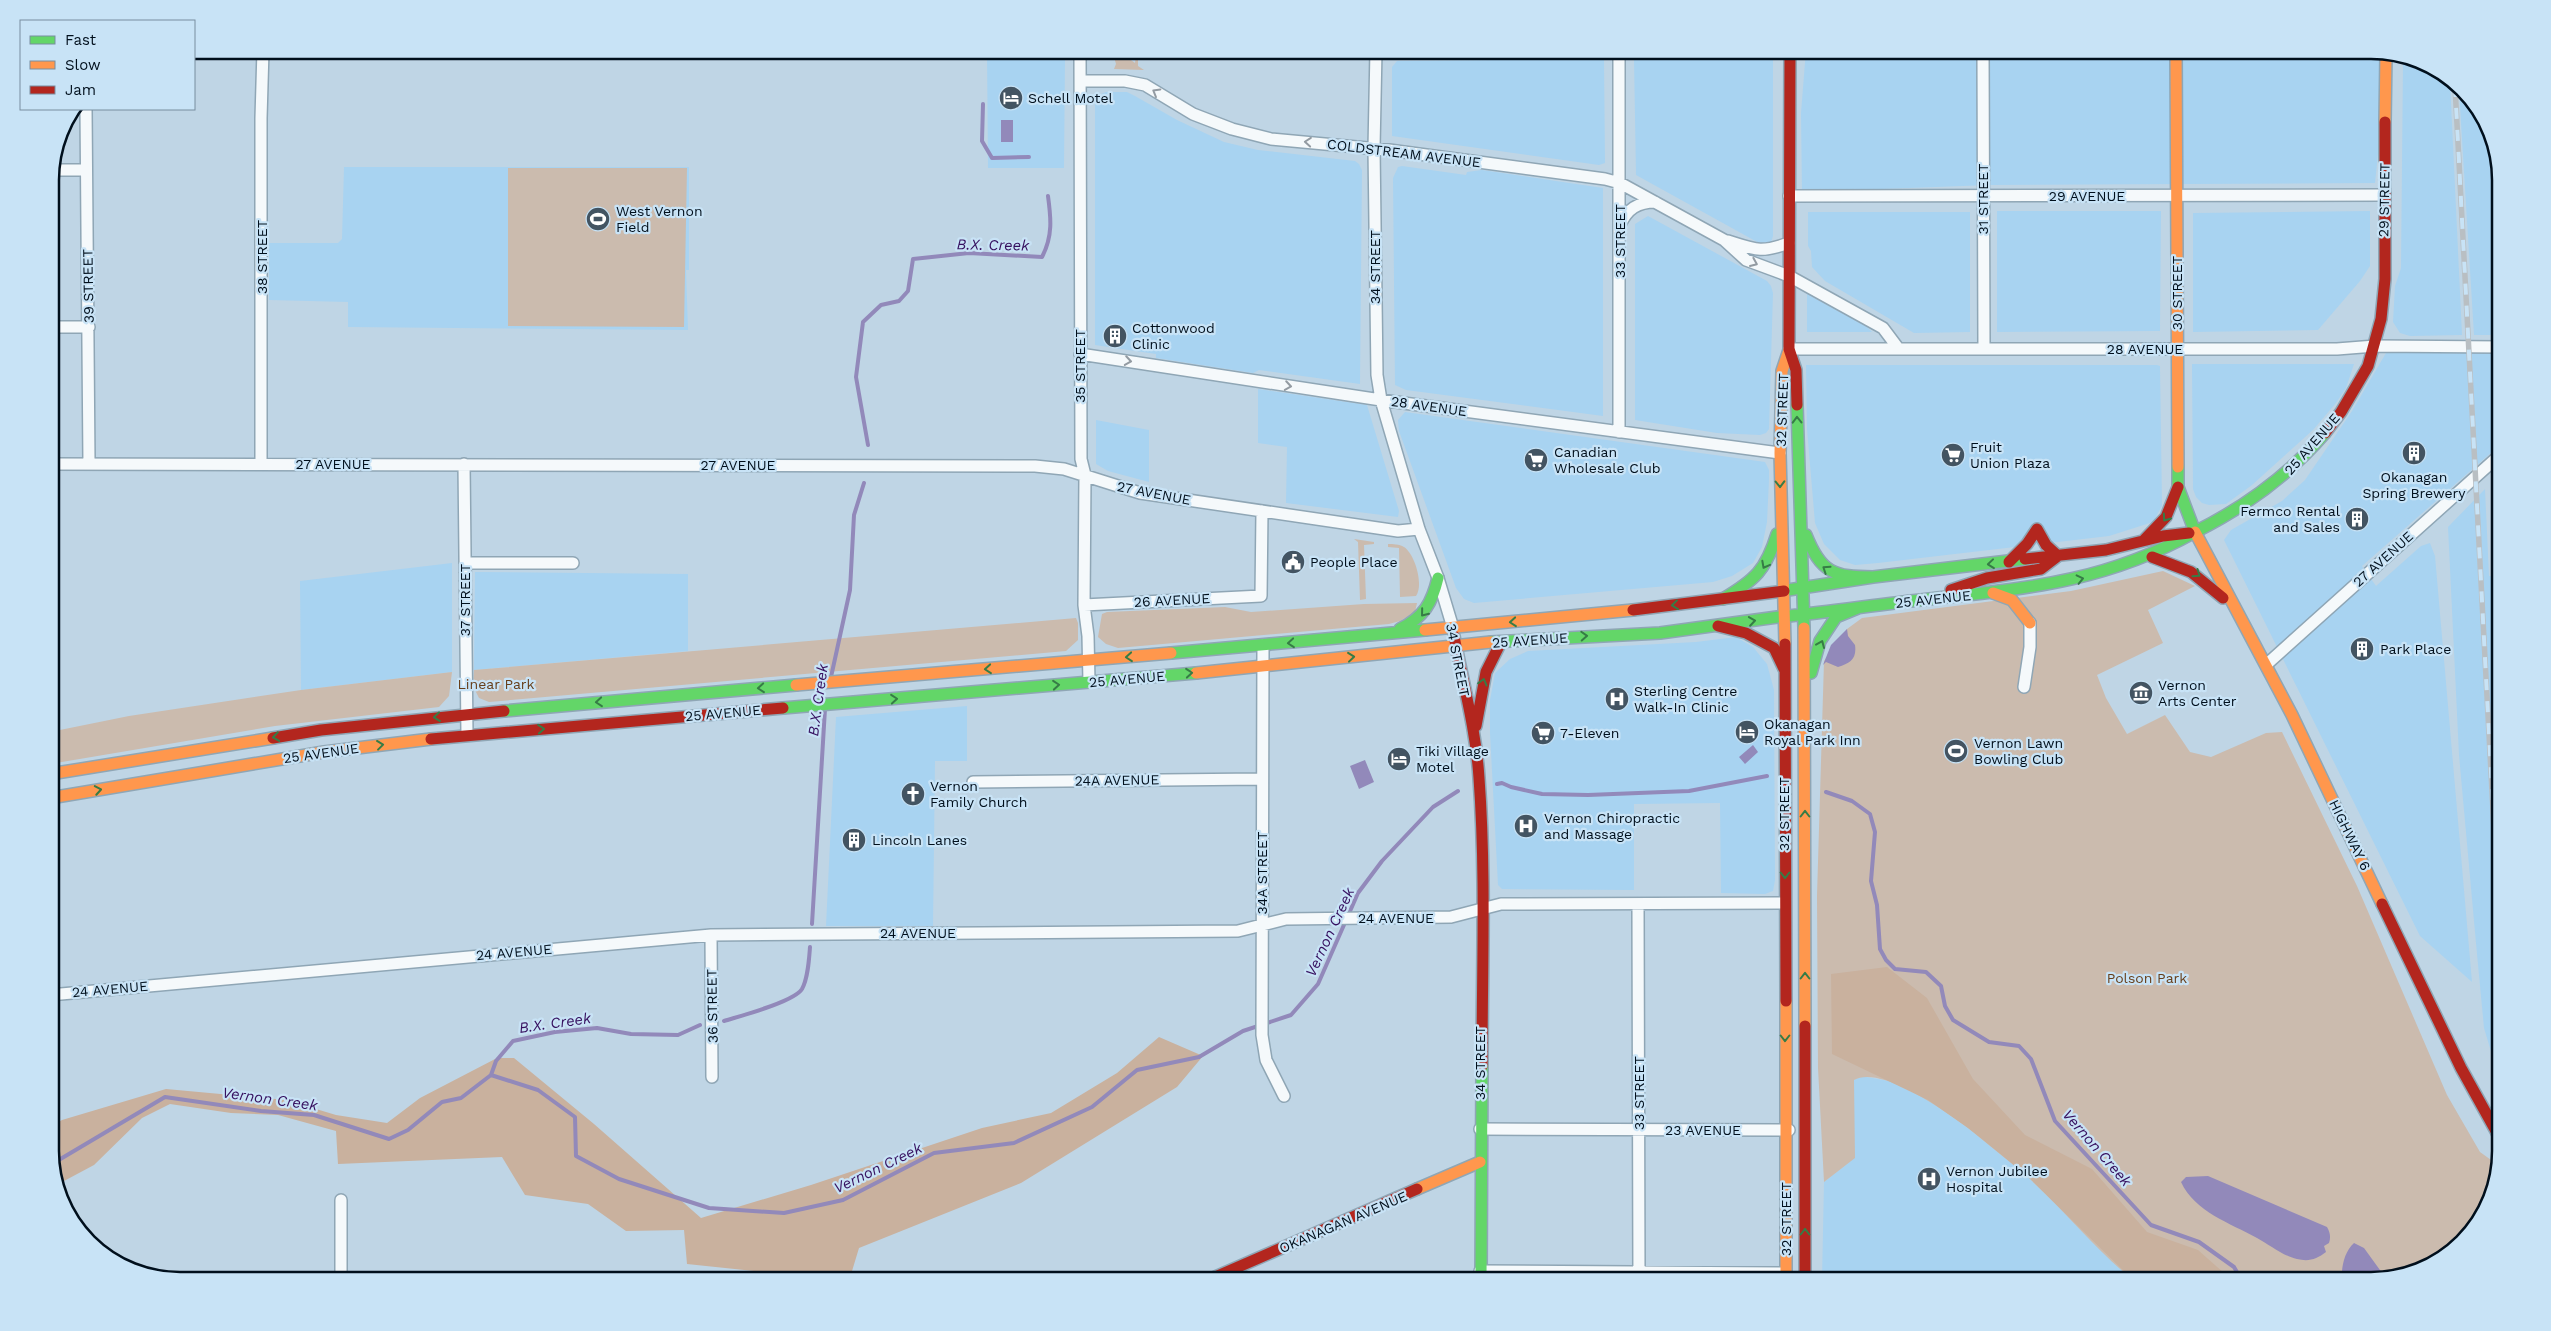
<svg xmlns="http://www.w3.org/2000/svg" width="2551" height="1331" font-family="'Work Sans',sans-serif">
<rect width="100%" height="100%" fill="#bfd5e5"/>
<path fill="#a8d3f1" d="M987,50L1063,51L1065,58L1064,168H988Z
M1806,50H2371L2386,54V75L2375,183L1989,185L1802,192L1801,113Z
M1634,58L1773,59V236L1771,243H1759L1636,175Z
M1604,59L1605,163L1599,165L1392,136V67L1397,61Z
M2408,59L2429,64L2450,82L2462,335L2410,336L2400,333L2393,322L2395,286L2401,268L2403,63Z
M2459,90L2479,108L2501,172V335H2474Z
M1106,92H1127L1135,96L1177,120L1224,142L1258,150L1355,161L1359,164L1362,170L1360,384L1259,370L1253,373L1156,358V354L1095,345V104L1099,95Z
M1402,166L1466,175L1467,172L1482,170L1603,188V416L1406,390L1395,385L1393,178L1398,167Z
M344,167H689V270H686L688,330L348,327V302L269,300V243H338L342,239Z
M1997,211H2161L2160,331L1997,332Z
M2370,211V266L2360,281L2318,330L2193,332V213Z
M1808,212H1970V332L1914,333L1825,281L1812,267L1811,251L1808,246Z
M1648,216L1767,281L1771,286L1773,293L1769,429L1766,433L1760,435L1717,433L1635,420V224Z
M1807,294L1867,327L1872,332H1807Z
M2501,352V444L2362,566L2376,586L2421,546L2430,543L2435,556L2472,982L2420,936L2224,540L2231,530L2282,501L2305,480L2352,411L2386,353Z
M2192,364H2354L2346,388L2336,403L2313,430L2252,485L2226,504L2209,505L2202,503L2196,497L2193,489Z
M1806,365H2157L2160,366L2162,506L2153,522L2109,536L1878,563L1855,565L1840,560L1824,544L1815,523L1807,429Z
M1258,389L1367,405L1399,511L1398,517L1286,503L1287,447L1258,443Z
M1405,412L1765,462L1769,470V480L1767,522L1762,547L1753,563L1732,576L1713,582L1474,603L1464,599L1456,588L1399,431L1398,420Z
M1096,420L1149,430V482L1108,471L1096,464Z
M2485,489L2489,576L2501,577V1085L2484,1028L2477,954L2459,755L2448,527Z
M452,563V672L301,690L300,581Z
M475,572L688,574V651L474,670Z
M1736,637L1753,647L1767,664L1774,690L1775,880L1773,891L1765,894L1721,893L1720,803L1634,804V890L1502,889L1498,885L1490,733V700L1495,673L1510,659L1528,651L1696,642Z
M967,706V761H935L933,926H826L836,717Z
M1861,1076L1889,1081L1928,1100L1968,1128L2027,1176L2134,1281H1822L1824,1182L1854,1158L1853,1087L1854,1080Z"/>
<path fill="#cbbbae" d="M1124,55L1135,63L1136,56H1138V66L1144,70L1114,69L1116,64L1114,57Z
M508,168H687L684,327L508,326Z
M1354,539L1374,542V544L1364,545L1366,599L1360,600L1358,542Z
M1388,544C1393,544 1399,544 1404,547C1415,554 1424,585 1416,596L1400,597L1399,548L1388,547Z
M2163,571L2195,586L2148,610L2163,643L2097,675L2106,698L2127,734L2165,715L2190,752L2211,757L2266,733L2282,732L2357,886L2447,1095L2480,1152L2498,1165L2487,1209L2443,1259L2371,1281H2134C2096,1250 2064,1210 2028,1177C2000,1151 1890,1059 1854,1080L1855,1158L1824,1182L1818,1068L1817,896L1824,661L1847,629L1862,618L2071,591Z
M1417,603L1415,612L1400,621L1389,624L1118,648L1106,644L1098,637L1102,614L1107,612L1225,607L1251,612L1364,604Z
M1076,618L1078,623V640L1066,651L489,702L479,698L473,686L474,670Z
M452,672L449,696L439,707L275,726L50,764V732L129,716L301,690Z"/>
<path fill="#c9b19e" d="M1887,967L1927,998L1973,1079L2025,1135L2092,1169L2147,1232L2198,1250L2233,1281H2134L2027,1176L1968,1128L1928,1100L1832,1054L1831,974Z
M1159,1037L1203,1056L1177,1087L1021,1183L859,1248L849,1281L687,1264L684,1230L626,1231L588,1204L525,1195L502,1157L338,1164L336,1131L278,1115L231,1113L170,1104L142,1118L94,1165L64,1181L58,1182L50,1160V1127L62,1120L166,1089L286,1100L336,1115L387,1123L420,1098L497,1058H514L594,1124L701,1218L811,1185L982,1128L1051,1113L1117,1073Z"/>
<path fill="#9289ba" d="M1001,120H1013V142H1001Z
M1847,629L1848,636L1855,645C1857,659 1850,663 1838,667L1826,662L1823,665L1831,645Z
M1753,745L1758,752L1745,764L1739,757Z
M1365,760L1374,782L1359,789L1350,766Z
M2208,1176L2327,1227C2330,1232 2331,1237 2329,1243L2324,1246L2326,1252C2317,1259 2309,1262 2297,1259C2283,1256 2270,1245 2257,1238C2230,1223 2195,1212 2181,1182L2186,1177Z
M2354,1243L2364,1248L2385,1277L2371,1281H2342C2341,1268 2344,1252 2354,1243Z"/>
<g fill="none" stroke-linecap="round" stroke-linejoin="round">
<path stroke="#9289ba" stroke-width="4" d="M983,104L982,141L992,158L1029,157
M868,445L856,377L863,322L881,305L899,301L908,291L913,259L969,253L1042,257C1053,236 1051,218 1048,196
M831,677L850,590L854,515L864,483
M1497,784L1502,783L1511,787L1542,794L1588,795L1689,791L1767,776
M1826,792L1852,801L1870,814L1875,832L1871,881L1877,905L1880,949L1886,960L1895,969L1926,972L1941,986L1945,1006L1953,1020L1989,1042L2019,1046L2031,1059L2055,1121L2151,1225L2199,1242L2234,1267L2242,1281
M812,924L825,709
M724,1021C740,1016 794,1002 802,989C808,978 809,960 810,947
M491,1075L538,1090L575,1117L576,1156L619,1179L709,1208L784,1213L843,1200L934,1153L1014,1143L1092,1107L1137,1070L1199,1057L1243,1031L1291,1015L1318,984L1358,893L1382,861L1433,807L1458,791
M491,1075L496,1061L513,1041L555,1032L597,1028L631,1034L678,1035L700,1025
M52,1164L165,1097L261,1111L314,1115L389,1139L408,1130L442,1102L461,1098L491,1075"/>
<g stroke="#8fa6b5" stroke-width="14">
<path id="street" d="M1080,50L1081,459L1085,475L1084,605L1088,636L1089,682
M1376,50L1374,148L1377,375L1381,400L1419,529L1438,578L1453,628
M1983,50L1984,349
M1081,81H1125L1145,85L1193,114L1232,129L1271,139L1389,150L1605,179L1620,183L1724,240L1746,260L1789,276L1883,328L1898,348
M86,109L89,463
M51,170H86
M1789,196L2384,195
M1620,225C1627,209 1638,202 1655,202
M1728,241C1756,250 1761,253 1789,243
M50,327H89
M1789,349H2337L2375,346L2501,347
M1080,354L1381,400L1780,453
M1619,432V50
M50,464L1035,466L1064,469L1140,493L1398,531L1419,529
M261,464V118L263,50
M464,464L467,735
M465,563H573
M1084,605L1261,596L1262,511
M1263,645L1262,1035L1266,1060L1284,1096
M2267,664L2501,454
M2024,687L2030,647V623
M973,782L1261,779
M1638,905L1639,1281
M711,935L712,1077
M50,995L711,935L1238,931L1286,919L1451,917L1501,904L1785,903
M1480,1129L1789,1130
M341,1200V1281
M1480,1271L1786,1273"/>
</g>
<g stroke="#8fa6b5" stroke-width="14">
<path id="fast" d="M1797,405L1804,628
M2178,467V487L2195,532C2245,507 2288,476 2325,433
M1806,535C1821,573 1834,577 1873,577
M1788,590L1873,577L2025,559
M1723,599C1755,580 1766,570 1777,534
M1789,616C1836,611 1882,604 1929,599C2029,588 2105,582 2195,532
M1400,629C1424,617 1432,603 1438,578
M1491,642L1660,633L1785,616
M1171,653L1425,630
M1811,673L1820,641L1836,617L1858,608
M783,708L1196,673
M504,711L796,685
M1481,1281L1482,1066"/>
</g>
<g stroke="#8fa6b5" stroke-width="14">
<path id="slow" d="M2176,50L2178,467
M2385,122L2386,54
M2195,532L2292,715L2382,904
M1993,593L2012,600L2030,623
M1804,628L1805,1026
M1425,630L1633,610
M1785,644L1780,453L1782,371L1789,350
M1196,673L1491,642
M796,685L1171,653
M50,774L273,738
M50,798L324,752L431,739
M1786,1001V1281
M1417,1189L1480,1162"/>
</g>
<g stroke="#8fa6b5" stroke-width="14">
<path id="jam" d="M1790,50L1789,349L1796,370L1797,405
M2325,433L2341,412L2368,366L2381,319L2385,279V122
M2144,540L2166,517L2178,487
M2152,557L2191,572L2223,598
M2025,559L2106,550L2163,536L2189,533
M1951,590L1987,578L2041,569L2058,556L2046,545L2037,529L2027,544L2009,562
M1633,610L1784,591
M1718,626L1746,633L1774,648L1784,669
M1454,636C1463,683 1476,730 1479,778C1486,873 1482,970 1482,1066
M1785,644L1786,1001
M1476,726L1486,672L1501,642
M273,738L321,730L504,711
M431,739L783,708
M2382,904L2461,1068L2501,1140
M1206,1281L1417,1189
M1805,1281V1026"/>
</g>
<use href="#street" stroke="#f5f9fb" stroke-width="11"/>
<use href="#fast" stroke="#63d668" stroke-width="11"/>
<use href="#slow" stroke="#ff974d" stroke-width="11"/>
<use href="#jam" stroke="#b3261e" stroke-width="11"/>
<g stroke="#b9bfc3" stroke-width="5.5">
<path id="rail" d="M2455,86L2501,963"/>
</g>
<use href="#rail" stroke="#c8e3f6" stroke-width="4" stroke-dasharray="11" stroke-linecap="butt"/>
</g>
<defs><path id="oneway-chevron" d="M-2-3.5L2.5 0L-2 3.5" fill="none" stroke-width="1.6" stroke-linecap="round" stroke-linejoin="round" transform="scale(1.25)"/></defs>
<g stroke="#939ba2">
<use href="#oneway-chevron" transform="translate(1156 92) rotate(-150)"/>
<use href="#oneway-chevron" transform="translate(1308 142) rotate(-175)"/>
<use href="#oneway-chevron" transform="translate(1754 263) rotate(23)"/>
<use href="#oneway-chevron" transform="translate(1128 361) rotate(9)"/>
<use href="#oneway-chevron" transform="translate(1288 386) rotate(9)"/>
</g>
<g stroke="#367c46">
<use href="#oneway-chevron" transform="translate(1797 420) rotate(-91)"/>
<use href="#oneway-chevron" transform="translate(1780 484) rotate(89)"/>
<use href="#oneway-chevron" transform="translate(2166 518) rotate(125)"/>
<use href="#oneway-chevron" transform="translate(1991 564) rotate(174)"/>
<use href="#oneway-chevron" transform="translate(1765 565) rotate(118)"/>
<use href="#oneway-chevron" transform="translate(1826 569) rotate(-146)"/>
<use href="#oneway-chevron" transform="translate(2197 574) rotate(35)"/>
<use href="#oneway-chevron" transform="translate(2080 579) rotate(-13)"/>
<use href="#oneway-chevron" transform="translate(1675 605) rotate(173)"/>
<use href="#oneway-chevron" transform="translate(1424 613) rotate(129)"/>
<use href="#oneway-chevron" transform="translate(1752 621) rotate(-8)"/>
<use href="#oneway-chevron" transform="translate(1513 622) rotate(175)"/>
<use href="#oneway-chevron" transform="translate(1584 636) rotate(-3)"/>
<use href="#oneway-chevron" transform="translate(1291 643) rotate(175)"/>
<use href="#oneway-chevron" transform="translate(1821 644) rotate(-67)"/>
<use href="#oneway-chevron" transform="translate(1129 657) rotate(175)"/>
<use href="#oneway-chevron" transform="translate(1351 657) rotate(-6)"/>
<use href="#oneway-chevron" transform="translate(988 669) rotate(175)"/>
<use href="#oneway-chevron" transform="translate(1189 673) rotate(-5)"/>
<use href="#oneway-chevron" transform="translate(1483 682) rotate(-75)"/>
<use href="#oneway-chevron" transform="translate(1056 685) rotate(-5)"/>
<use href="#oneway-chevron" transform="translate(761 688) rotate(175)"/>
<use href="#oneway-chevron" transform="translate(894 699) rotate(-5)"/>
<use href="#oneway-chevron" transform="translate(599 702) rotate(175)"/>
<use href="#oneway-chevron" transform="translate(437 717) rotate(174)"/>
<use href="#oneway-chevron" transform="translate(541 729) rotate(-5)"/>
<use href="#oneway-chevron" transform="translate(276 737) rotate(171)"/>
<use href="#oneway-chevron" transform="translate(380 745) rotate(-7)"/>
<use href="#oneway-chevron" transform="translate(98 790) rotate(-10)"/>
<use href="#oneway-chevron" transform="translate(1805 814) rotate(-90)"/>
<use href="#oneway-chevron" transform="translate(1785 875) rotate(90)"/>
<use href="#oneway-chevron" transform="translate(1805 976) rotate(-90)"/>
<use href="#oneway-chevron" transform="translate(1785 1038) rotate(90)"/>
<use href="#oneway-chevron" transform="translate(1805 1232) rotate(-90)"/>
</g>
<defs>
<g id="hotel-disc" transform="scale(1.25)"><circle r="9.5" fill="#435462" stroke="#c8e3f6"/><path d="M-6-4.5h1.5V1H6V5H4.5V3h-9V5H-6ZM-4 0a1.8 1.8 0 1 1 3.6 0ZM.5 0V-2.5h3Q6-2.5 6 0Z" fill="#fff"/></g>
<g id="stadium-disc" transform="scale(1.25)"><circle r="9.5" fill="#435462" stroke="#c8e3f6"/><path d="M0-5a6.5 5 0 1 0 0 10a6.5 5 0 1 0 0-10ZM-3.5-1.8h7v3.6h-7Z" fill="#fff"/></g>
<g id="building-disc" transform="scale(1.25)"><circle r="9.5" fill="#435462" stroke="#c8e3f6"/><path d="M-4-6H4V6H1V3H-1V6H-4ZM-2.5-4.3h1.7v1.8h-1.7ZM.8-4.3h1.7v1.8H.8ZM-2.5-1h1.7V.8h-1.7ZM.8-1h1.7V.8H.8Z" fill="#fff"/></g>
<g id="supermarket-disc" transform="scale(1.25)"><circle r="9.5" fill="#435462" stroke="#c8e3f6"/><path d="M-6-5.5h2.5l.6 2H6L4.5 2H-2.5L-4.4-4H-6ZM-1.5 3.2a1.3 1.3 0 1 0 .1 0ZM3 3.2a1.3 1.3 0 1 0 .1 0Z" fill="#fff"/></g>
<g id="civic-disc" transform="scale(1.25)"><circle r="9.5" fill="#435462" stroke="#c8e3f6"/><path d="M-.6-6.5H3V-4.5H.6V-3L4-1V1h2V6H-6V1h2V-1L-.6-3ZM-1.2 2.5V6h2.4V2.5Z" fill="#fff"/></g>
<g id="museum-disc" transform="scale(1.25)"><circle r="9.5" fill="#435462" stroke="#c8e3f6"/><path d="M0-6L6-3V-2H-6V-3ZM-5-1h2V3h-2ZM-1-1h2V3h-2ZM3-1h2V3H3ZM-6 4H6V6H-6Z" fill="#fff"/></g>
<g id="hospital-disc" transform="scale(1.25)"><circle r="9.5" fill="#435462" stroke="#c8e3f6"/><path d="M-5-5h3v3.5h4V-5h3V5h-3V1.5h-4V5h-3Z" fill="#fff"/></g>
<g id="church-disc" transform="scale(1.25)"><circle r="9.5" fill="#435462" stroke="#c8e3f6"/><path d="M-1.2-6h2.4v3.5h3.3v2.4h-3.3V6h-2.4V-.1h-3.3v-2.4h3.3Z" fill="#fff"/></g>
</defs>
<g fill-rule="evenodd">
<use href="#hotel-disc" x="1011" y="98"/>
<use href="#stadium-disc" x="598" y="219"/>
<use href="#building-disc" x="1115" y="336"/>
<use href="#building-disc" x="2414" y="453"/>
<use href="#supermarket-disc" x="1953" y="455"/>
<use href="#supermarket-disc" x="1536" y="460"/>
<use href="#building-disc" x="2357" y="519"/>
<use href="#civic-disc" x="1293" y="562"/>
<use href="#building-disc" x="2362" y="649"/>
<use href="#museum-disc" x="2141" y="693"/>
<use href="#hospital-disc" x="1617" y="699"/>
<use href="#hotel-disc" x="1747" y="732"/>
<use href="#supermarket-disc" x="1543" y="733"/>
<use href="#stadium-disc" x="1956" y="751"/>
<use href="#hotel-disc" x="1399" y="759"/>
<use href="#church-disc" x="913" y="794"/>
<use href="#hospital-disc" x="1526" y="826"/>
<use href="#building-disc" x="854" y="840"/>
<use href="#hospital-disc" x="1929" y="1179"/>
</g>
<g text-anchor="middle" stroke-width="4.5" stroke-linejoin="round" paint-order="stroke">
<g font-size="14" fill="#000f1c" stroke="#c8e3f6" text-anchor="start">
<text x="1028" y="103">Schell Motel</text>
<text x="616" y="216">West Vernon<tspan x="616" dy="16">Field</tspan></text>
<text x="1132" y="333">Cottonwood<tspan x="1132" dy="16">Clinic</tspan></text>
<text x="1970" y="452">Fruit<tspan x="1970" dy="16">Union Plaza</tspan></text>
<text x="1554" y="457">Canadian<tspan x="1554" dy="16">Wholesale Club</tspan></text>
<text x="2414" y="482" text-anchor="middle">Okanagan<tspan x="2414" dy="16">Spring Brewery</tspan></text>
<text x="2340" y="516" text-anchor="end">Fermco Rental<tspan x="2340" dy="16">and Sales</tspan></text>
<text x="1310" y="567">People Place</text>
<text x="2380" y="654">Park Place</text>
<text x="2158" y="690">Vernon<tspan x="2158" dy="16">Arts Center</tspan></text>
<text x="1634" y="696">Sterling Centre<tspan x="1634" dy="16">Walk-In Clinic</tspan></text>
<text x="1764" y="729">Okanagan<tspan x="1764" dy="16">Royal Park Inn</tspan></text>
<text x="1560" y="738">7-Eleven</text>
<text x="1974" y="748">Vernon Lawn<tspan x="1974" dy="16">Bowling Club</tspan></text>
<text x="1416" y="756">Tiki Village<tspan x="1416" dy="16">Motel</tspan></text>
<text x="930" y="791">Vernon<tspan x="930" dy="16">Family Church</tspan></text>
<text x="1544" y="823">Vernon Chiropractic<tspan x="1544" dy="16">and Massage</tspan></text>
<text x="872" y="845">Lincoln Lanes</text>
<text x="1946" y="1176">Vernon Jubilee<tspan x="1946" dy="16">Hospital</tspan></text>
</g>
<g font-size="14" fill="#000f1c" stroke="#c8e3f6">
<text transform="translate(1404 153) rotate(7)" y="5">COLDSTREAM AVENUE</text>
<text x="2087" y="201">29 AVENUE</text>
<text transform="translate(1983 199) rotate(-90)" y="5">31 STREET</text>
<text transform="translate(2384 200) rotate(-89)" y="5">29 STREET</text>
<text transform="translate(1620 241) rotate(-90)" y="5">33 STREET</text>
<text transform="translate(262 257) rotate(-90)" y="5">38 STREET</text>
<text transform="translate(1375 267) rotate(-90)" y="5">34 STREET</text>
<text transform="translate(88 286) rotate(-91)" y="5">39 STREET</text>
<text transform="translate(2177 293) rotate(-90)" y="5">30 STREET</text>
<text x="2145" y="354">28 AVENUE</text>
<text transform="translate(1080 366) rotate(-90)" y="5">35 STREET</text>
<text transform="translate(1429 406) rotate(8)" y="5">28 AVENUE</text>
<text transform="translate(1782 410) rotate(-88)" y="5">32 STREET</text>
<text transform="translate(2312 444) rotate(-49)" y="5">25 AVENUE</text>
<text x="333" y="469">27 AVENUE</text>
<text x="738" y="470">27 AVENUE</text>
<text transform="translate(1154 493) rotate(11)" y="5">27 AVENUE</text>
<text transform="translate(2383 559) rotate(-42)" y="5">27 AVENUE</text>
<text transform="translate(1933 599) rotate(-6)" y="5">25 AVENUE</text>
<text transform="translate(465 600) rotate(-90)" y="5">37 STREET</text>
<text transform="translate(1172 600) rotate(-3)" y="5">26 AVENUE</text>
<text transform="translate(1530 640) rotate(-4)" y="5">25 AVENUE</text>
<text transform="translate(1458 660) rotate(79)" y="5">34 STREET</text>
<text transform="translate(1127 679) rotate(-5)" y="5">25 AVENUE</text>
<text transform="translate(723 713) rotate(-5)" y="5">25 AVENUE</text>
<text transform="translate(321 753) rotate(-8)" y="5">25 AVENUE</text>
<text transform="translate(1117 780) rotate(-1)" y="5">24A AVENUE</text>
<text transform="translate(1784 814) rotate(-90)" y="5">32 STREET</text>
<text transform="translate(2350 835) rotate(64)" y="5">HIGHWAY 6</text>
<text transform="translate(1262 873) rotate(-90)" y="5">34A STREET</text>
<text x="1396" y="923">24 AVENUE</text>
<text x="918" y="938">24 AVENUE</text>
<text transform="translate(514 952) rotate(-5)" y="5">24 AVENUE</text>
<text transform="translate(110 989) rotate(-5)" y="5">24 AVENUE</text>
<text transform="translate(712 1006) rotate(-91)" y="5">36 STREET</text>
<text transform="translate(1480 1063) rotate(-90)" y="5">34 STREET</text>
<text transform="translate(1639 1093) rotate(-90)" y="5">33 STREET</text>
<text x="1703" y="1135">23 AVENUE</text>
<text transform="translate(1786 1219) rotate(-90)" y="5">32 STREET</text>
<text transform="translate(1343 1222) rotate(-23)" y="5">OKANAGAN AVENUE</text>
</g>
<g font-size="14" fill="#673e19" stroke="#c8e3f6">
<text x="496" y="689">Linear Park</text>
<text x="2147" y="983">Polson Park</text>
</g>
<g font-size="15" font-style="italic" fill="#36105f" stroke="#c8e3f6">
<text transform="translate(993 245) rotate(1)" y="5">B.X. Creek</text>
<text transform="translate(818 700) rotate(-82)" y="5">B.X. Creek</text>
<text transform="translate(1330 932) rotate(-65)" y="5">Vernon Creek</text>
<text transform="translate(555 1023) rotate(-8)" y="5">B.X. Creek</text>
<text transform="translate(270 1099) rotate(8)" y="5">Vernon Creek</text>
<text transform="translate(2097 1148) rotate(49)" y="5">Vernon Creek</text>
<text transform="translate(878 1168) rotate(-26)" y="5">Vernon Creek</text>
</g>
</g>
<path d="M0 0H2551V1331H0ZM180 59H2371A121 121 0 0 1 2492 180V1151A121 121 0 0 1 2371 1272H180A121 121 0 0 1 59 1151V180A121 121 0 0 1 180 59Z" fill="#c8e3f6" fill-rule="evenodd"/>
<path fill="none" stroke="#000f1c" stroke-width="2.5" d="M180 59H2371A121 121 0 0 1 2492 180V1151A121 121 0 0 1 2371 1272H180A121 121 0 0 1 59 1151V180A121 121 0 0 1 180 59Z"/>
<rect x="20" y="20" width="175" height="90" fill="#c8e3f6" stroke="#788e9f"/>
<rect x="30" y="36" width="25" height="8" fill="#63d668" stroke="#788e9f"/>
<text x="65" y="45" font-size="15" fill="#000f1c">Fast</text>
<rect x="30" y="61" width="25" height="8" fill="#ff974d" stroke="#788e9f"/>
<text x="65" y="70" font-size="15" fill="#000f1c">Slow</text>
<rect x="30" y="86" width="25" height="8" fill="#b3261e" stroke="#788e9f"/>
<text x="65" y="95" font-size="15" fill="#000f1c">Jam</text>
</svg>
